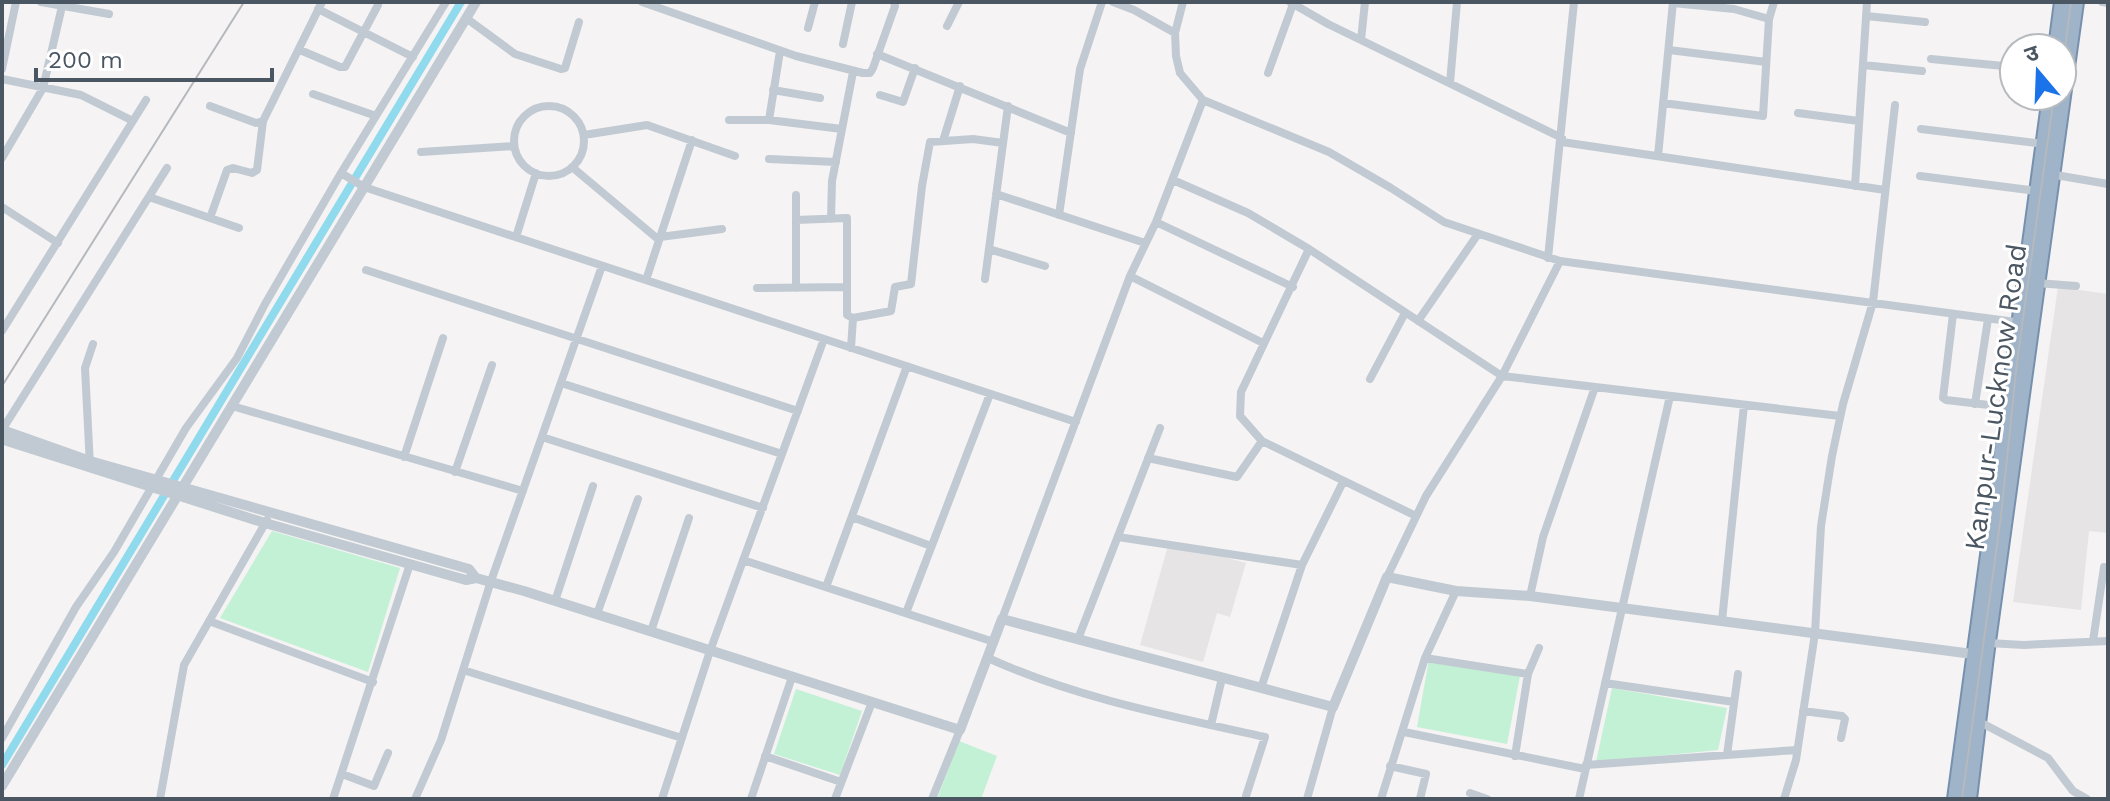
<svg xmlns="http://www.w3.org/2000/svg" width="2110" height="801" font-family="'Work Sans','Noto Sans Devanagari',sans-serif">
<rect width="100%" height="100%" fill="#f5f3f3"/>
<path fill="#e6e4e5" d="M2058,287L2108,294V533L2089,531L2081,610L2013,602Z
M1169,542L1246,563L1230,617L1217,613L1203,662L1140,645Z"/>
<path fill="#c3f1d5" d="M272,531L400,568L368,672L220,618Z
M1429,659L1520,676L1507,744L1417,727Z
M1612,688L1727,708L1718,750L1596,762Z
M796,689L862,711L840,775L774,754Z
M959,741L997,756L981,799H937Z"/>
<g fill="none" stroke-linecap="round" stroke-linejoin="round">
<path stroke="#90daee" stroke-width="8" d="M2,765L461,2"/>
<g stroke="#7690ad" stroke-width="18">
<path id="trunk" d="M2056,48L2062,2
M1955,799L2050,96
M1969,799L1986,656L2076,2"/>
</g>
<path stroke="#c1cad2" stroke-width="8" d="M41,2L109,14
M642,2L796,56L863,73H870L873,68L895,6L894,2
M1113,2L1134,10L1175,33
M1183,2L1175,33L1176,56L1180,73L1203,100L1329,152L1391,188L1444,222L1560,261L2023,323
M1290,2L1328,24L1562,138
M2102,2L2108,3
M1673,3L1734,9L1769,19
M318,9L413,57
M1866,16L1925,22
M466,18L515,54L561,69L565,68L579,22
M947,26L959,2
M808,28L815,2
M1361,40L1365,2
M843,44L852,2
M300,50L340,67H345L378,5
M1669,50L1766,62
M877,54L1071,133
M1931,59L2014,67
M1863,65L1922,71
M2,69L16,2
M1268,73L1293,4
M2,79L81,95L133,121
M1450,83L1457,2
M773,90L820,98
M313,94L376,116
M880,95L903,102L915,68
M1663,103L1763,116L1769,19L1774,2
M210,106L256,123L263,121L322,2
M514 141a35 35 0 1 1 70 0a35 35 0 1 1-70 0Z
M1798,113L1859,121
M729,120H769L842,129
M769,120L780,51
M1921,129L2044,144
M584,135L647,125L735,156
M943,141L960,86
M1562,142L1885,190
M421,152L514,146
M1658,156L1673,2
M2,158L43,88L63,2
M769,159L836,162
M572,167L659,240
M341,173L364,187L1076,422
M2050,174L2108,184
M1920,176L2037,191
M1173,180L1248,213L1309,249L1502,376L1840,416
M1855,186L1867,2
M996,194L1145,243
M796,195V288
M149,197L239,228
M2,207L58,243
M1059,215L1080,69L1102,2
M210,218L227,170L233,168L252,173L257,170L263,121
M831,219L832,181L853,72
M796,220L847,218V315L853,318L851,348
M1156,222L1293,287
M516,237L536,173
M660,237L722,229
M989,249L1045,266
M1309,249L1241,392L1240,416L1262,441L1416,516
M1548,258L1574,2
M366,270L798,411
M1130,276L1263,343
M985,279L1008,106
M646,280L692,140
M2037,283L2076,286
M757,288L847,287
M1953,314L1943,398L1946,400L2006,407
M853,318L891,311L895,287L911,284L922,186L930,142L973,139L1003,143
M1418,321L1478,234
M2,331L146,100
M1370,379L1405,313
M561,383L782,454
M1975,404L1988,319
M232,406L523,491
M2,430L167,168
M542,437L763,508
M404,457L443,338
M1148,458L1237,477L1262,441
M90,466L85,368L93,344
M455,472L492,365
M852,517L931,546
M1118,537L1302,565
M743,560L994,642
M1387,577L1426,496L1502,376L1560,261
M826,587L907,366
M1530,596L1543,537L1595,387
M555,601L593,486
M906,613L990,394
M597,614L638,499
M1002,619L1130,276L1156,222L1203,100
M209,621L373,682
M1722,621L1744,405
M651,631L689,518
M1078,639L1160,428
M2093,641L2104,567
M1988,643L2024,645L2108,641
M988,658C1076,698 1170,716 1265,737L1246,796
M1425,658L1528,674
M463,670L682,738
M1605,683L1734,702
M1261,688L1302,565L1343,482
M1803,711L1842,716L1845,719L1841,738
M1978,721L2048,758L2073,791L2087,799
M1211,725L1222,678
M1404,732L1585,769
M2,738L76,607L114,552L186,428L237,358L265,304L341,173L446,2
M1727,755L1738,674
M765,756L841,782
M1515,756L1528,674L1539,648
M1586,765L1797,750
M1390,766L1426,774L1420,799
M342,774L374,786L388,753
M1470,793L1487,799
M160,799L184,665L267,520
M333,799L410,564
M415,799L441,740L491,581L602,266
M662,799L710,651L824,339
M751,799L792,677
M835,799L872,702
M932,799L960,730
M1307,799L1333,707
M1381,799L1425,658L1456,591
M1579,799L1670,396
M1784,799L1796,760L1815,633L1821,526L1832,456L1843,404L1873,302L1895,105"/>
<path stroke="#c1cad2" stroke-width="10" d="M2,433L8,432L90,461L469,569L476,578
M2,436L7,441L265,523L466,580L476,578L524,591L960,730L1002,619L1333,707L1387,577L1456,591L1530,596L1980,655
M2,786L476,2"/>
<use href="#trunk" stroke="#9fb4c9" stroke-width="14"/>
<path stroke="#b5b8bd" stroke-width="2" d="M2062,72L2071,2
M2,386L244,2
M1962,799L2001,516L2017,362L2054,96"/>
</g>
<g text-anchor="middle" stroke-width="6" stroke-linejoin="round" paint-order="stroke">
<g font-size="28" fill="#4a5661" stroke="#fff">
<text transform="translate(1995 397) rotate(-82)" y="10">Kanpur-Lucknow Road</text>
</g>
</g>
<rect width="2110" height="801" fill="none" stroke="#4a5661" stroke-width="8"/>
<g transform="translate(2038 72) rotate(341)"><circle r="38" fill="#ffffff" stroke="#b7bbc0" stroke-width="2"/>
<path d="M0-6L14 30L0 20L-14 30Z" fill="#1a73e8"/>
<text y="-12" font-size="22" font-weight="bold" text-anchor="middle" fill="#4a5661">उ</text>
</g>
<path d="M36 68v12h236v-12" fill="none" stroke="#4a5661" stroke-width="4"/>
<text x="48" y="68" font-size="24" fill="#4a5661" stroke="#ffffff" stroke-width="6" paint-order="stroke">200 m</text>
</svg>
